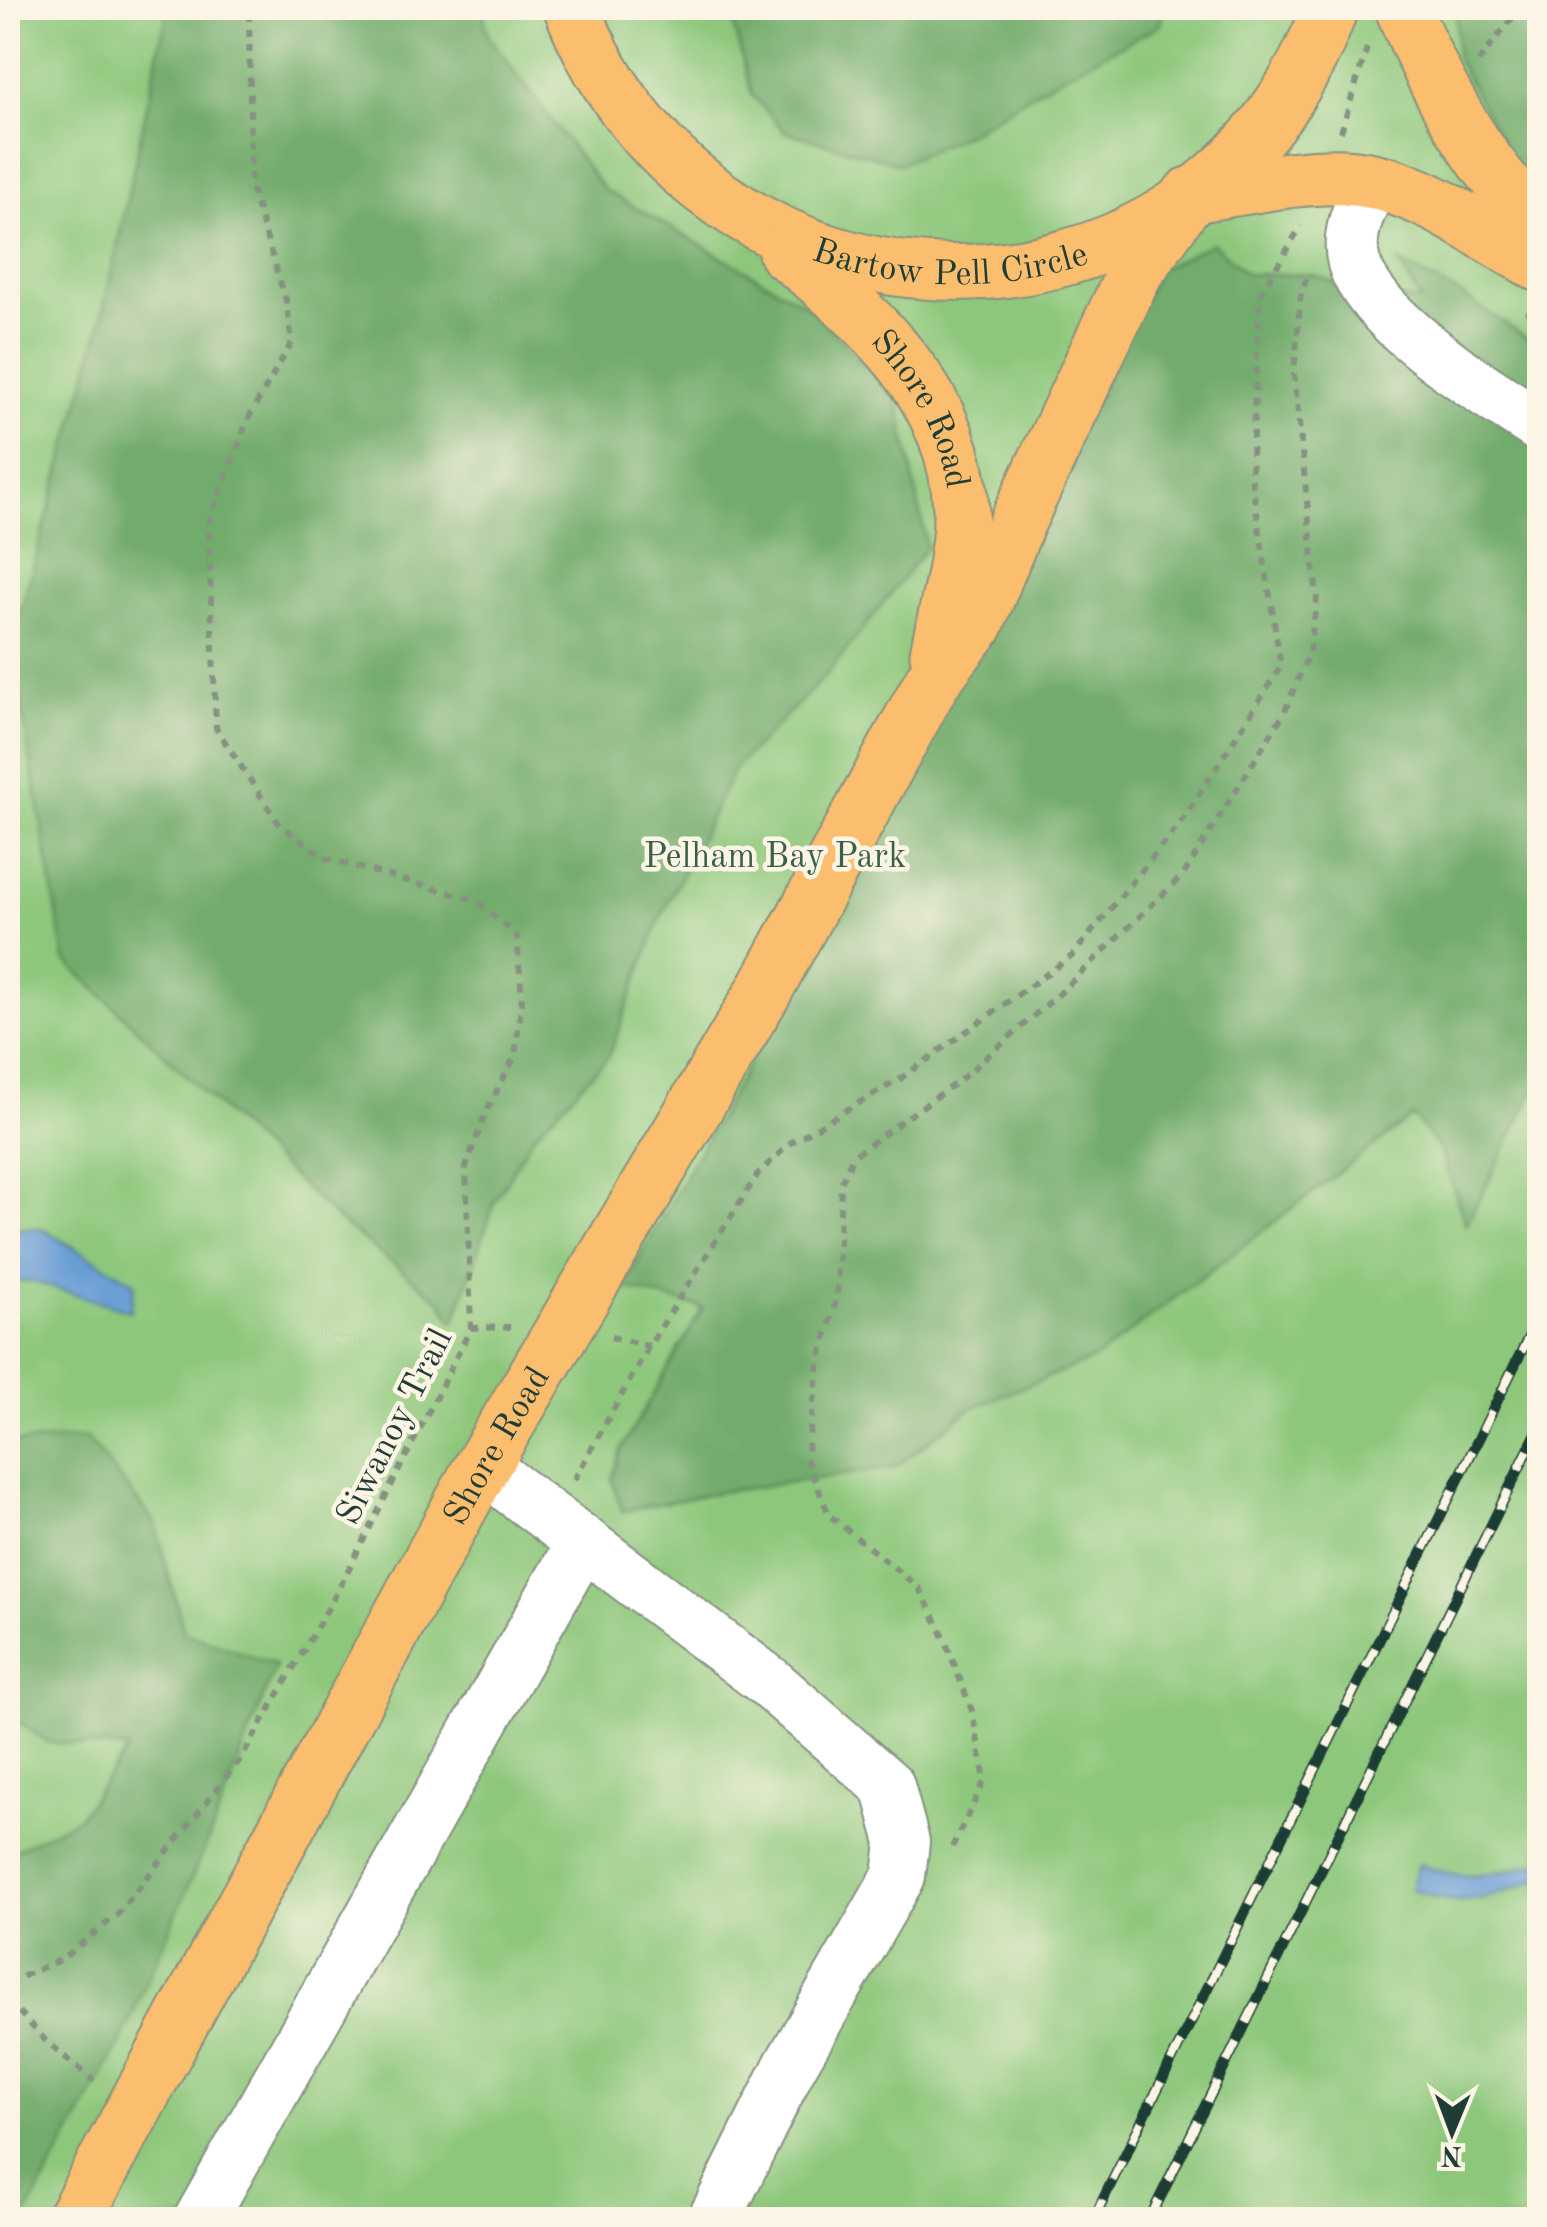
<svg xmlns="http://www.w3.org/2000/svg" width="1547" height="2227" font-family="'Old Standard TT',serif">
<rect width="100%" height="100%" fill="#fcf5e5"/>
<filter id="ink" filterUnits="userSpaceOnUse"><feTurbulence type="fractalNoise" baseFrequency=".01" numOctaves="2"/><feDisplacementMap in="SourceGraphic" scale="20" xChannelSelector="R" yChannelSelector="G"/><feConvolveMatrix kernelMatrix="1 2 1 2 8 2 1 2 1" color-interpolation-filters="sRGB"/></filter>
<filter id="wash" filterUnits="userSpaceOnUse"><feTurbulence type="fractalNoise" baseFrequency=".0048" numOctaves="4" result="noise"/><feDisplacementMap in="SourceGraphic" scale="40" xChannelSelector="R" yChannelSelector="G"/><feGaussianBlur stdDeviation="2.25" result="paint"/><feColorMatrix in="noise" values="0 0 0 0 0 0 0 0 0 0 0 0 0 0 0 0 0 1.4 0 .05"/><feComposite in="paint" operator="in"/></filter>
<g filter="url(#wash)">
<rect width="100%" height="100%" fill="#eee8cc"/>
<path fill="#8dc77c" stroke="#568258" stroke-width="2.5" d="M8,8H1539V2219L8,2220Z"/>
<path fill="#72ac6c" stroke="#487450" stroke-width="2.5" d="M168,8H482L488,36L603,189L811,308L898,401L927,547L829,672L735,768L659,921L609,1056L532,1137L495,1201L454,1323L441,1301L339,1221L65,960L11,646L98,336Z
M729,8H1164L1160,25L1058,78L970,132L900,164L785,132L752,95Z
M1456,8H1539V182L1512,161L1456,58Z
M1213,243L1246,274L1314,275L1365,295L1421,301L1398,262L1458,293L1539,346V1082L1466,1225L1440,1149L1413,1116L1096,1358L971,1408L894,1468L719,1492L622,1511L612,1479L621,1450L703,1308L623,1287L900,795L1158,270Z
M87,1438L155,1523L184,1632L276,1665L206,1845L121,2041L24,2219H8V1854L78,1818L128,1749L48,1742L8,1715V1443Z"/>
<path fill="#699dd5" stroke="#446d84" stroke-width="2.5" d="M8,1228L42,1229L135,1283L130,1311L31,1281L8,1283Z
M1539,1862V1879C1492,1897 1459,1912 1411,1889L1419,1864C1461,1883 1496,1876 1539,1862Z"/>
</g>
<g filter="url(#ink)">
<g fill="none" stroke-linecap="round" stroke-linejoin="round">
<g stroke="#869280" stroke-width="56">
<path id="minor" d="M1373,181C1360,207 1346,233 1354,263C1372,323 1487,392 1540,426
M482,1466L769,1682L888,1786L903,1842L899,1876L790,2066L714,2220
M200,2220L583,1542"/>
</g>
<g stroke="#869280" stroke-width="59">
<g id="major">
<path id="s1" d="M572,8C706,357 1204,364 1330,8"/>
<path id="s2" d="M786,252C870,318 956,394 961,509C962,557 947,607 938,654"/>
<path id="s3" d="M74,2220L482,1466L763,993L933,680L976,624L1017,523L1134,274L1190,195"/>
</g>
</g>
<g stroke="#869280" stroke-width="59">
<path id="highway" d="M1403,8C1437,89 1476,162 1540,225
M1190,195C1240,189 1294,175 1344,177C1417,181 1477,231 1540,264"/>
</g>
<path stroke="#869280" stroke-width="6" stroke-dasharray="8 8" stroke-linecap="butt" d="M1478,62L1520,8
M1341,132L1367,48
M1526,311L1540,320
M471,1328L510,1327
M611,1337L649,1346
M574,1480L649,1346L758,1174L790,1143L900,1079L1072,956L1183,820L1281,666L1251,476L1260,295L1301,226
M952,1847L985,1780L972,1711L941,1630L919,1588L829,1515L806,1458L820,1358L837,1297L841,1183L853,1156L960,1080L1060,993L1184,874L1284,713L1309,653L1317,598L1294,374L1301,292L1309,274
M8,1983L62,1959L117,1915L241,1759L335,1596L471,1328L466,1167L485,1114L515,1056L522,998L517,936L475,900L325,858L279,824L216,728L208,524L249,417L292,342L286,300L251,188L249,8
M8,2000L45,2040L94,2081"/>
<use href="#minor" stroke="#fff" stroke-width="52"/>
<use href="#major" stroke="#fbbd6e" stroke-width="55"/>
<use href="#highway" stroke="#fbbd6e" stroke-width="55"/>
<g stroke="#1f3d34" stroke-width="11">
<path id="rail" d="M1093,2220L1540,1314
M1149,2220L1540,1426"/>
</g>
<use href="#rail" stroke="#fcf5e5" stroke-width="8" stroke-dasharray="22" stroke-linecap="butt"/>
</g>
</g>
<g text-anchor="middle" stroke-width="9" stroke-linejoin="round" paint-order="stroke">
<g font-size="35" fill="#1f3d34" stroke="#fcf5e5">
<text dy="12" stroke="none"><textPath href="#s1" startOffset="490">Bartow Pell Circle</textPath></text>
<text dy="12" stroke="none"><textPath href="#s2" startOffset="212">Shore Road</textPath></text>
<text transform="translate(393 1426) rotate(-63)" y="12">Siwanoy Trail</text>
<text dy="12" stroke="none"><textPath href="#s3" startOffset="882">Shore Road</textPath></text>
</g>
<g font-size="35" fill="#3a6046" stroke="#fcf5e5">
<text x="775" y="867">Pelham Bay Park</text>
</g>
</g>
<rect width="1547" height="2227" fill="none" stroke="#fcf5e5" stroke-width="40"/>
<g transform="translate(1452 2132) rotate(181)" stroke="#fcf5e5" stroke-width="8" paint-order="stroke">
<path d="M0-8L18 38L0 25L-18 38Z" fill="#1f3d34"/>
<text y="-15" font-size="28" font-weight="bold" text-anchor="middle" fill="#1f3d34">N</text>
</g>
</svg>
